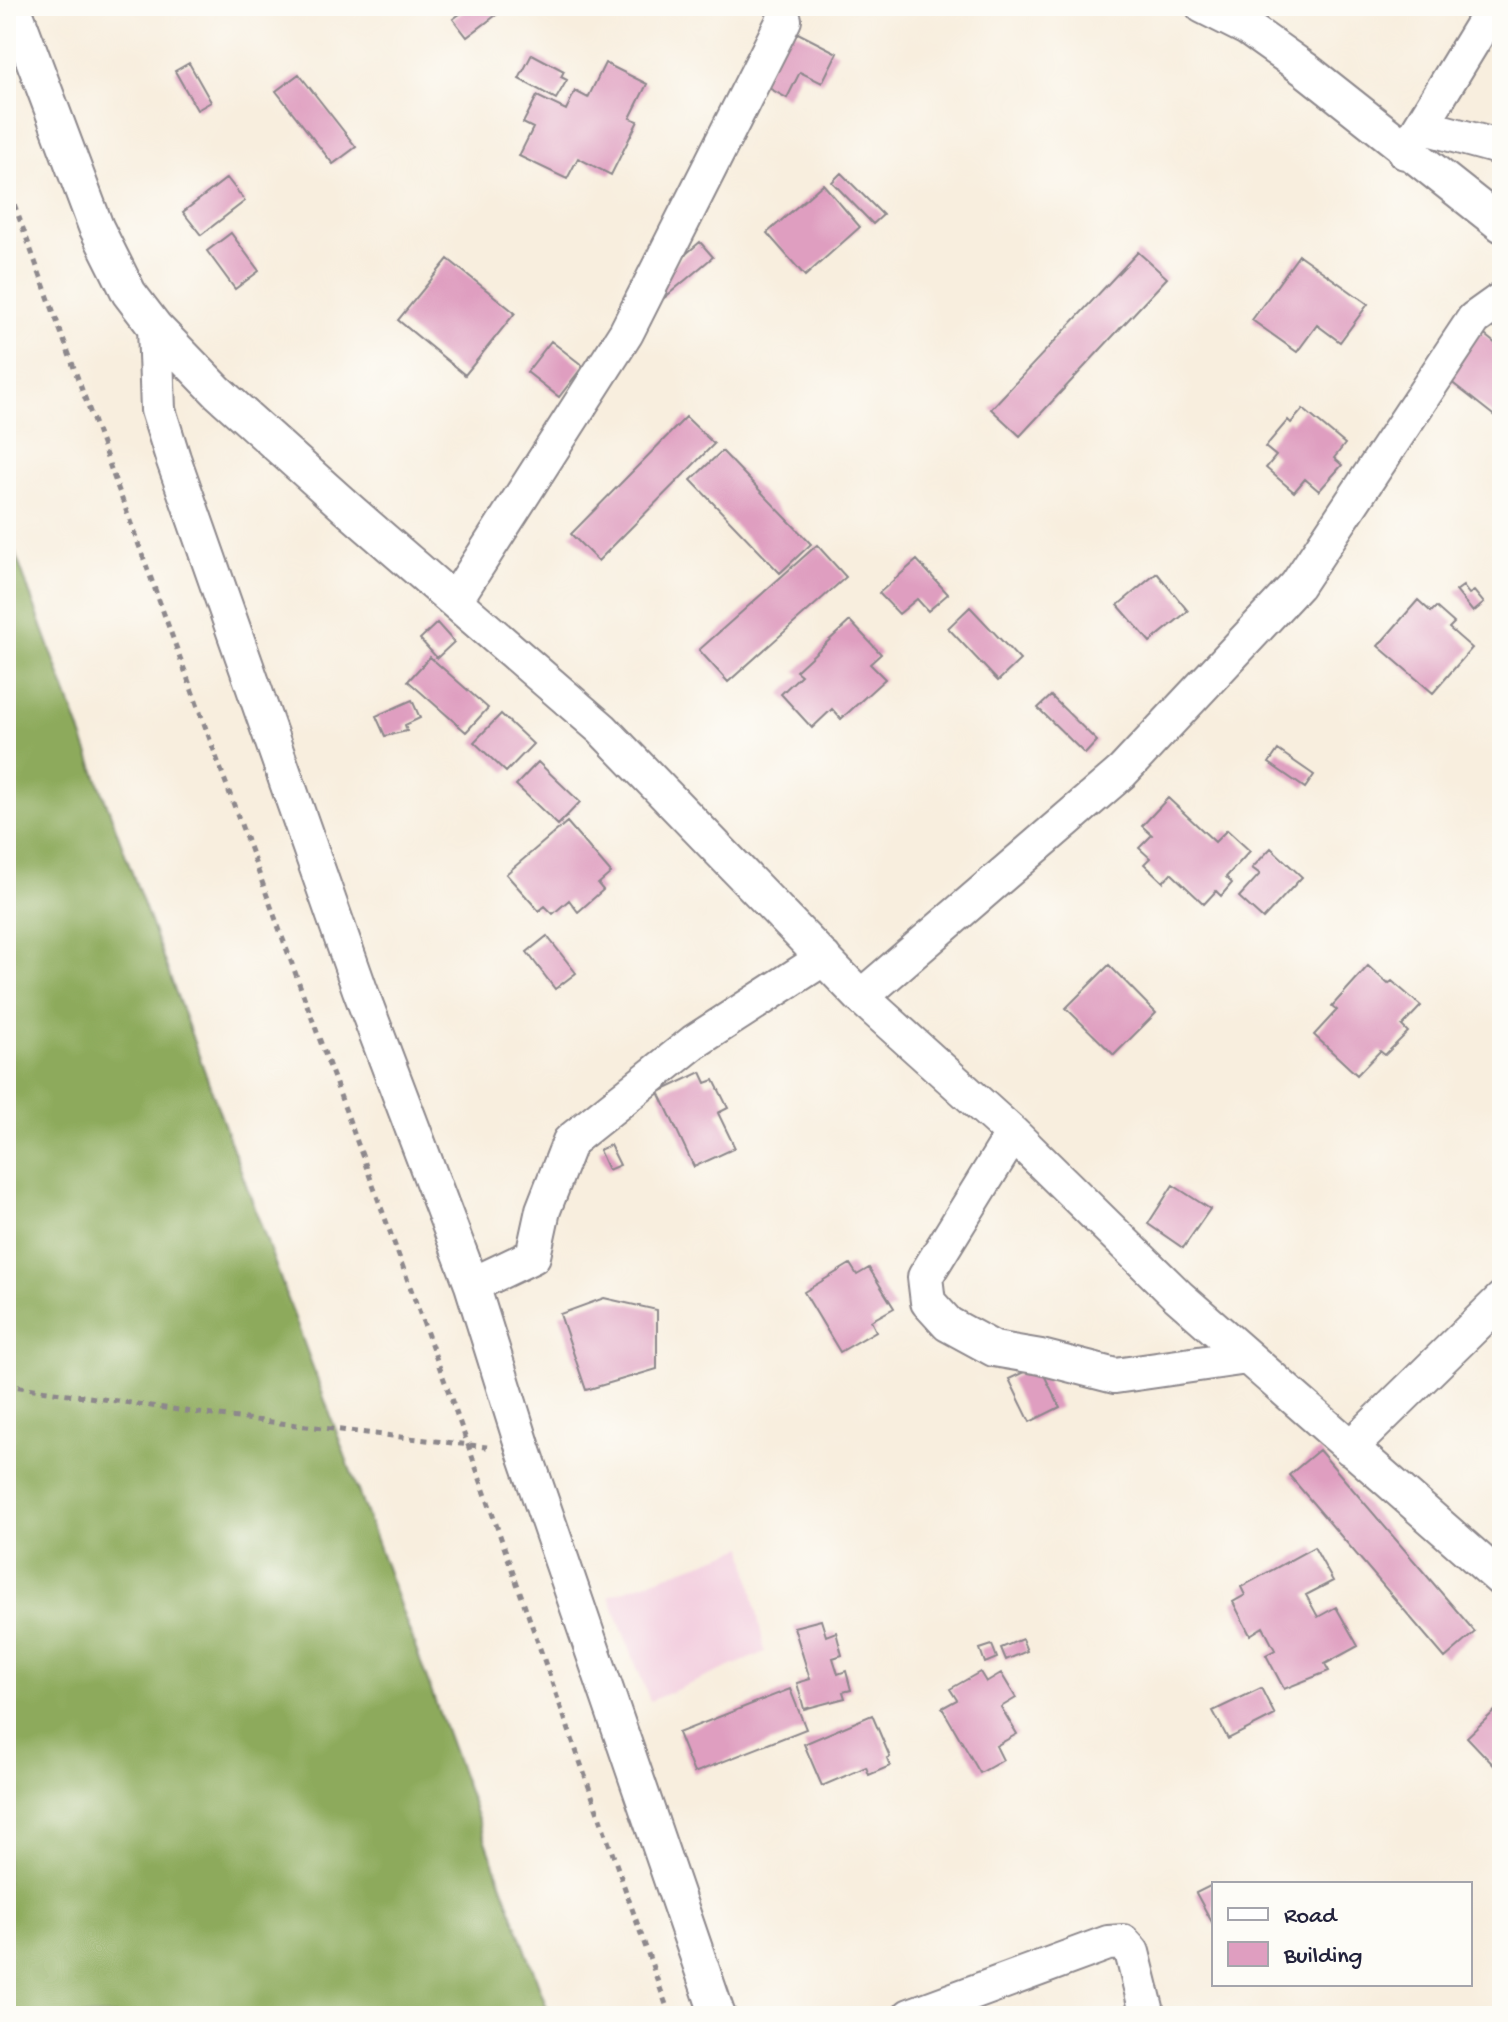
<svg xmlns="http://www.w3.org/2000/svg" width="1508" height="2022" font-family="'Gochi Hand',sans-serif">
<rect width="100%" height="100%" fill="#fdfcf7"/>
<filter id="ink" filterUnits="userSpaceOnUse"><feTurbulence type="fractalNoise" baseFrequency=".0125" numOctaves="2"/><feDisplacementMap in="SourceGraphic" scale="16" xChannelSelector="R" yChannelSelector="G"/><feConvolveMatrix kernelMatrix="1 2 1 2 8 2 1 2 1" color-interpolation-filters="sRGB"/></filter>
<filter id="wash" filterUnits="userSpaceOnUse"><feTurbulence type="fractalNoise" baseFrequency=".006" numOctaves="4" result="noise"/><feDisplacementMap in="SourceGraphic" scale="32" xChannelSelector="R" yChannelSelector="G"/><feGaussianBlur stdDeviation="1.8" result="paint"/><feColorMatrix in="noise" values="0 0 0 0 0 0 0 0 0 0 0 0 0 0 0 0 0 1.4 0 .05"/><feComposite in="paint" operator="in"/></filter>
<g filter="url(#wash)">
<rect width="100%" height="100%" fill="#f8eede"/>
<path fill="#f3cfdf" d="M744,1547L765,1652L650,1701L609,1596Z"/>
<path fill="#8daa5c" stroke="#58664c" stroke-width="2" d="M6,528L550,2016H6Z"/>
<g id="blocks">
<path fill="#df9ec0" d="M471,6H502L504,9L467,37L453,19Z
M788,28L837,53L822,83L800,72L787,98L760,83Z
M532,54L564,71L561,77L567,80L556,99L519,79Z
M189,63L211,102L197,110L175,71Z
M605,63L647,84L630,118L638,121L611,175L578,158L567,179L519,156L533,128L523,123L537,96L566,110L575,91L588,98Z
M299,74L356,147L333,164L276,91Z
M841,173L883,215L873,224L832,182Z
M227,178L245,201L201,235L183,212Z
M823,184L860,227L805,276L767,233Z
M231,233L259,271L235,289L207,251Z
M700,242L713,257L664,298L651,284Z
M1138,252L1167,278L1020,436L991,409Z
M1299,255L1368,304L1340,342L1317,325L1297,352L1252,320Z
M448,259L515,313L465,375L398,320Z
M1481,332L1502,349V422L1445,377Z
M551,341L583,366L559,397L527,372Z
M1303,409L1345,444L1334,458L1342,465L1319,491L1305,479L1294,492L1266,468L1276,456L1265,447L1288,420L1291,423Z
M686,417L714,444L598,561L571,534Z
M722,451L811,544L780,573L691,480Z
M817,545L846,577L728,682L699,650Z
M917,560L948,594L928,611L917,599L899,614L879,593Z
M1157,573L1188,611L1150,642L1118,605Z
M1463,586L1469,594L1474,591L1484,603L1473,612L1456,591Z
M1418,600L1431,612L1436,607L1454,623L1449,628L1472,648L1433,693L1378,646Z
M970,607L1020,660L998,681L948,628Z
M850,621L881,654L870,664L885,679L841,719L832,709L812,728L781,694L801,675L796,671Z
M437,623L454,642L437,658L420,639Z
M430,657L488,708L466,732L408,681Z
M1051,696L1097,741L1085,754L1038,708Z
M412,700L420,718L405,725L407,731L385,736L376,716Z
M501,714L533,744L506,772L474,742Z
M1278,750L1314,775L1305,788L1269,763Z
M538,762L580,802L558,825L516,785Z
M1168,798L1215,842L1227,830L1250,851L1226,877L1232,883L1221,896L1216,891L1204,904L1171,873L1163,882L1144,864L1150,858L1139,848L1152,835L1142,826Z
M567,822L611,873L598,884L603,890L578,912L569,900L553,914L545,906L539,911L506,874Z
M1271,848L1302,877L1263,919L1239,897L1260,874L1252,868Z
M547,936L576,973L555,989L527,952Z
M1109,965L1156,1013L1114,1055L1066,1008Z
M1368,966L1388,984L1392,981L1421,1006L1402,1026L1408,1032L1385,1055L1380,1051L1357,1075L1314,1035L1337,1010L1332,1006Z
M701,1072L706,1083L714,1080L728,1108L718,1113L735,1148L694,1167L659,1092Z
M610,1145L620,1165L608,1170L599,1150Z
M1173,1185L1210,1209L1183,1248L1148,1224Z
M850,1264L857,1275L869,1268L894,1308L871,1321L876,1331L840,1352L804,1292Z
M604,1298L657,1310V1369L586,1390L560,1314Z
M1039,1365L1060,1407L1030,1422L1009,1379Z
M1319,1450L1475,1632L1445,1658L1289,1475Z
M1314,1547L1333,1581L1306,1595L1318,1617L1336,1607L1358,1646L1325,1664L1329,1671L1284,1689L1266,1655L1275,1650L1263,1627L1250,1635L1233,1602L1245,1595L1241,1587Z
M821,1620L826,1636L836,1632L842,1655L833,1658L838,1674L846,1671L851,1690L843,1692L845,1698L804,1709L797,1683L810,1679L794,1627Z
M1022,1639L1027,1651L1006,1660L1001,1648Z
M992,1645L997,1658L985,1663L980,1649Z
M980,1672L986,1682L1001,1673L1016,1698L1001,1707L1017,1734L996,1746L1003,1760L980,1773L942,1708L957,1700L950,1689Z
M1261,1688L1275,1715L1228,1739L1213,1711Z
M790,1689L806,1729L694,1773L678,1733Z
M1502,1704V1774L1467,1737Z
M872,1715L890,1757L887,1758L890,1766L869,1775L866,1767L822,1786L804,1744Z
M1214,1884V1926L1196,1893Z"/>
</g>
</g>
<g filter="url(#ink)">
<use href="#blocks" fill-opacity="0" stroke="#8d888c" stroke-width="2"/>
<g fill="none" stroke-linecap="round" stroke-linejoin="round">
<g stroke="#8d888c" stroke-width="38">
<path id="minor" d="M13,6L96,227L129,293L155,327L218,392L347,508L602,729L861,997L1013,1134L1178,1296L1502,1580
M1203,6L1247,28L1306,70L1502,225
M1421,126L1502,148
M1405,152L1494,6
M155,327L158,410L173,458L360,990L472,1285L524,1451L718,2016
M455,600L626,333L784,20
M861,997L1122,772L1297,585L1474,319L1502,299
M1013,1134L925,1277L928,1302L948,1324L994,1349L1041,1357L1115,1376L1247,1357
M472,1285L533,1256L543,1210L570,1141L694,1042L824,958
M1350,1448L1502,1299
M910,2016L1108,1943L1123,1942L1132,1952L1148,2016"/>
</g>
<path stroke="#8d888c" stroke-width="5" stroke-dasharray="6 6" stroke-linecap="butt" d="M6,182L468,1445L670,2016
M6,1385L220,1416L487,1447"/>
<use href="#minor" stroke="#fff" stroke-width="34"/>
</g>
</g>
<rect width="1508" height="2022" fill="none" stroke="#fdfcf7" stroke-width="32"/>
<rect x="1212" y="1882" width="260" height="104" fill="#fdfcf7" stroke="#a5a5ac" stroke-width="2"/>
<rect x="1228" y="1908" width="40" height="12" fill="#ffffff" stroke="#a5a5ac" stroke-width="2"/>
<text x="1284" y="1922" font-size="24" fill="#22223b">Road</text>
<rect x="1228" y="1942" width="40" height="24" fill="#df9ec0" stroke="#a5a5ac" stroke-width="2"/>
<text x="1284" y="1962" font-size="24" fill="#22223b">Building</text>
</svg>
